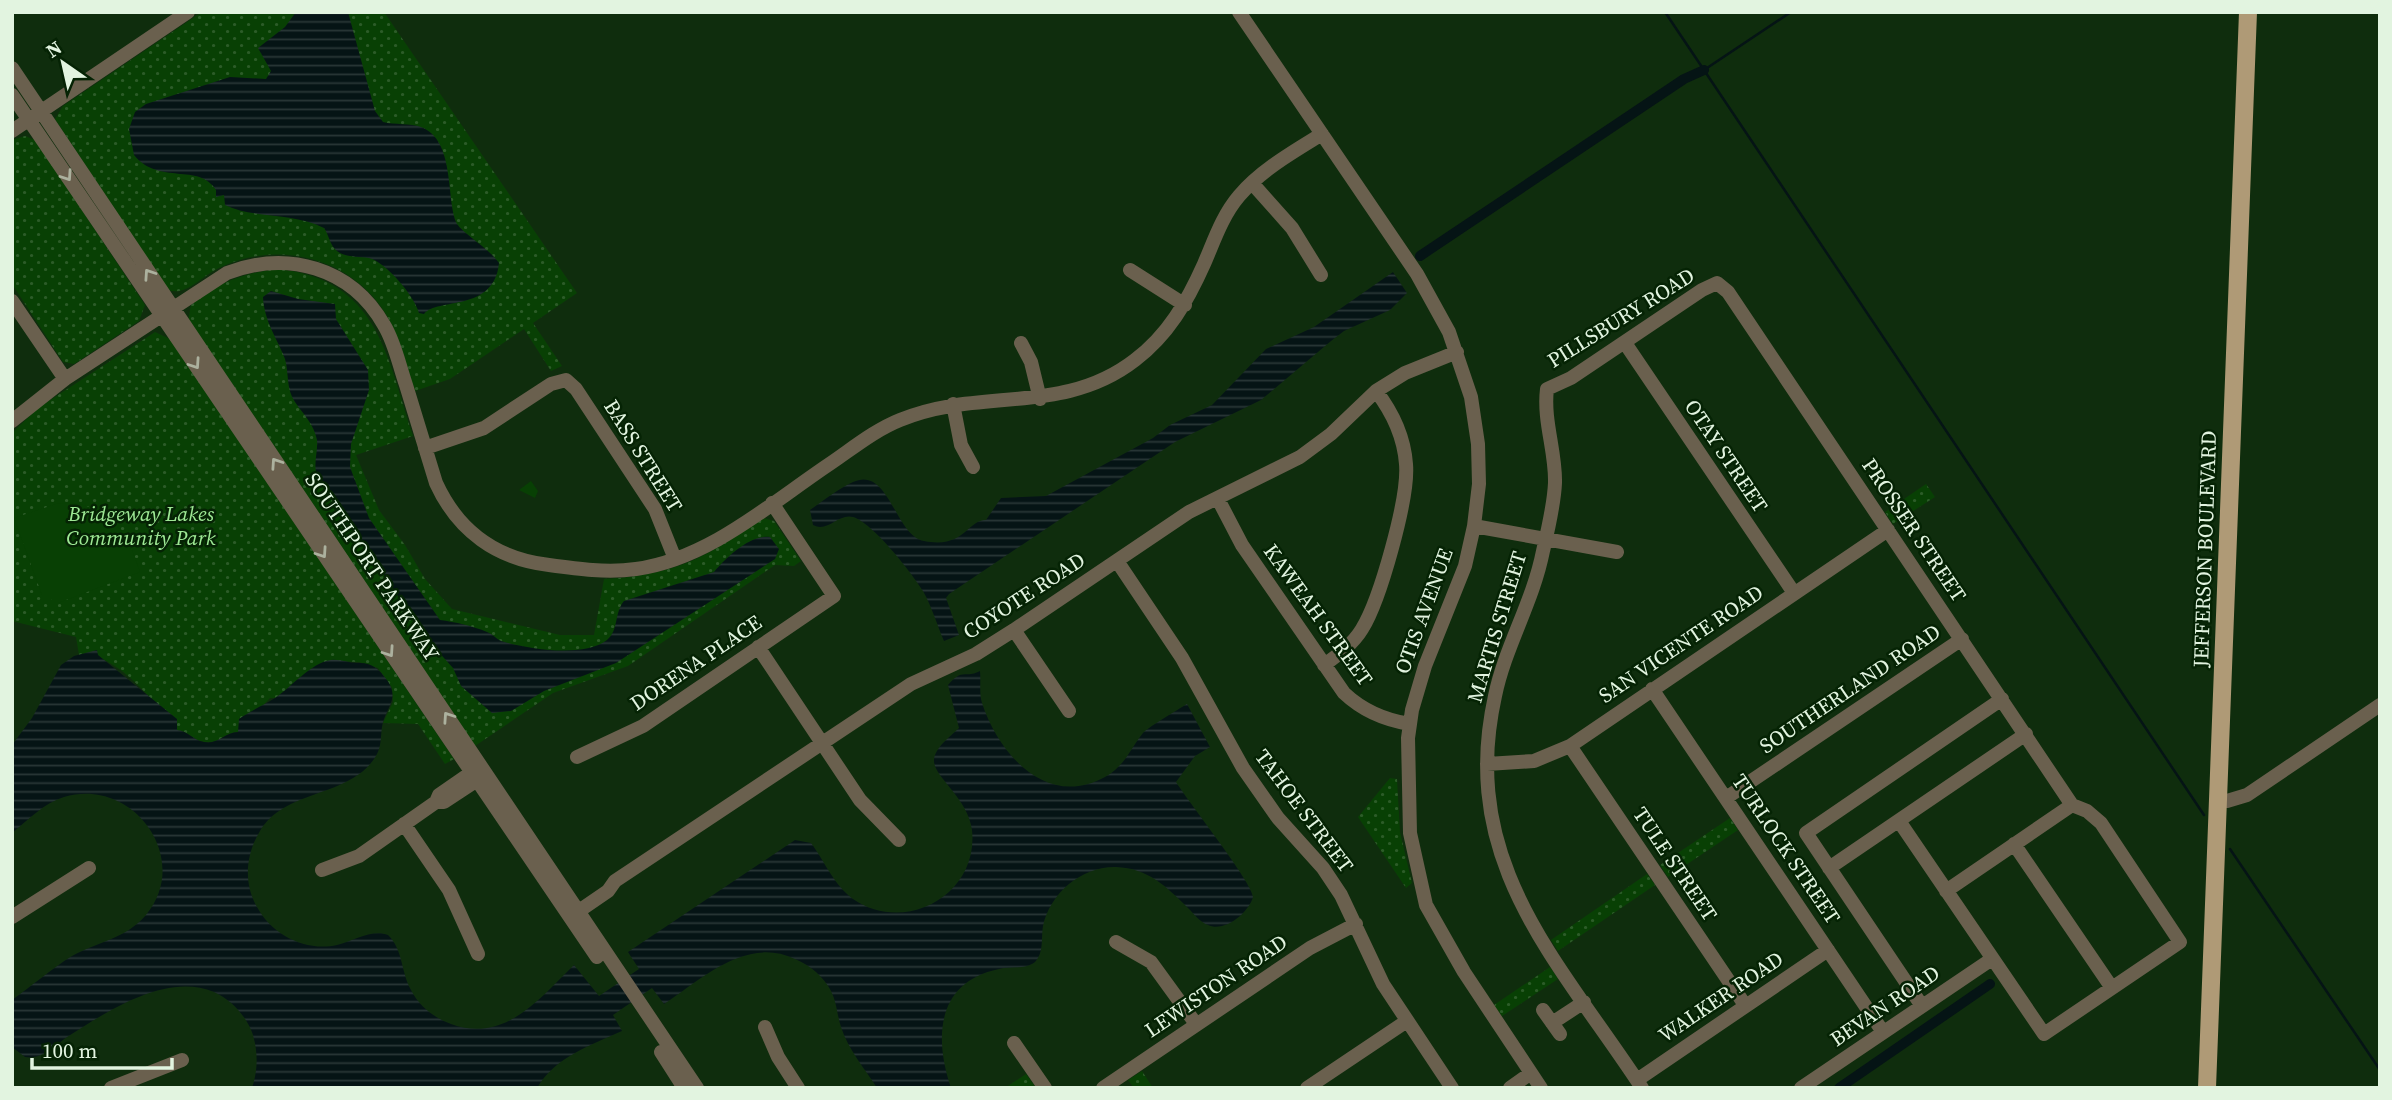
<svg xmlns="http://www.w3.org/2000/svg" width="2392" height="1100" font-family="'Source Serif 4',serif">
<defs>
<pattern id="park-dots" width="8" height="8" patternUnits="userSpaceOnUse" patternTransform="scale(1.75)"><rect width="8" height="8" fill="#084004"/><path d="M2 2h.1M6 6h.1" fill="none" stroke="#2c5c28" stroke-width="1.8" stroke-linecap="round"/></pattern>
<pattern id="water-rules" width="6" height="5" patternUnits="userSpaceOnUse" patternTransform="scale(1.75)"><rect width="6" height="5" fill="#051415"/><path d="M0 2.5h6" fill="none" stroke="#293737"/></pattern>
</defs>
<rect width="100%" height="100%" fill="#0f2d0d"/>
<path fill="url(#park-dots)" d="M202,12H384L577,293L533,323L562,366L551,371L524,329L450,379L415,391C406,366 400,339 387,316C353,258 278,239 219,268C203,275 186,297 168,290L55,119L63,106Z
M25,136L35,140L145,305L139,321L74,364L63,362L12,284V140Z
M277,269C378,279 386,354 413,436L356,455L379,510L405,545L425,579L452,609L560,635H594L604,579C645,577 683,569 718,547C734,538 748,525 764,518L774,521L801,561L794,566L775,565L628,666L553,693L475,746L188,321L191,305C216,283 244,273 277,269Z
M155,332L170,339L454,759L445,764L418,724L383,723L393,702L392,688L378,668L359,662L327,661L275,698H270L238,732C226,732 220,743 207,742C194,742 189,731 177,730C157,705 115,650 79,655L76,637L12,621V433L38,408Z
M1926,484L1935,497L1893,524L1885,512Z
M1390,778L1397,779L1400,832L1412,883L1406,888L1358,817Z
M1730,818L1738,830L1668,877L1660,865Z
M1647,874L1655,885L1558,951L1551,940Z
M1550,967L1558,979L1502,1016L1494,1005Z
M1142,1071L1153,1088H1134L1128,1080Z
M1026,1074L1036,1088H1005Z"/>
<path fill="#084004" d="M531,481L538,491L535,498L519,490Z
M77,503C115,514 128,534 140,572L58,603L42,595L14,518L56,504Z"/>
<path fill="url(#water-rules)" d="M296,12H348L375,111L383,122C395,125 410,123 421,127C455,140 446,196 456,222C460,232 488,247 499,263C494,313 437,297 424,314L419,313C415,297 386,262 369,258C358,256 346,258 337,251C330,246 329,235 324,228C292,212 254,219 225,205L224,195L216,197V190C199,162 159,186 134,155L129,129L135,112L146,104L230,77L266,79L271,71L258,48L285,27Z
M1393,272L1407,293L1390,310L1344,331L1331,341L1261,400L1175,442L949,594L946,598L959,635L944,641C937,625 932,607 923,591C912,573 872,522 853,517C838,513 828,533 813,525L810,510C824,500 840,488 853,482C889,465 895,536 924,541C965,549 967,520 986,520L1001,498L1046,496L1153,438L1170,425L1212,405L1266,349L1314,327Z
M271,291L298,299L335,304L336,319L368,370L369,390L351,444L350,467L369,518L440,620C455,622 473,626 487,632C493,634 496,639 501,641C528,649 583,658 607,640C619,630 614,613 624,601L714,572C727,557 749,535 770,537L779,549L775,559L616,663L544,691L511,711L492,713L461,686L453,668L425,637L316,472C314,461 318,450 317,440C314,424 303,414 295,402C286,389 289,373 285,359C277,338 264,321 263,297Z
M97,650L98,655L177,719V730C188,731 193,740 204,742C218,745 225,732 238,732L239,719C250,711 264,705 275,698C291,688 310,663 331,660C340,659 348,663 357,663C372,662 379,669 387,680C398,696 390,704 384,719C379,732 384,746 374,759C347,798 285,789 260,831C246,854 243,883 257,907C272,935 306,952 337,945C354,941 372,929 388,935C403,949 401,972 411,990C419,1006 434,1018 451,1024C505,1044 540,998 574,965L599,996L639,969L628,952L795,840L811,843C825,862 834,885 853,899C905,935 979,895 972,830C968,798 934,777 934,761C934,748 950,737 959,728L948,685C963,667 965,679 980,671C981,681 979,694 982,703C999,755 1047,809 1105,777C1125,766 1130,749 1143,733C1147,728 1179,709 1187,704L1210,747L1195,756L1176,782C1189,803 1252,882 1253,897C1249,912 1225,933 1208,925C1200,922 1194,914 1188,908C1167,887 1148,868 1116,867C1082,866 1050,893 1043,926C1041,938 1044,953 1035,962C1025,970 1010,966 999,969C936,982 934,1038 951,1088H877C865,1069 848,1049 841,1027C837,1015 837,1003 831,991C823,976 811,966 795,959C746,936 703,978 664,1004L652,988L613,1015L622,1031C591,1045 555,1057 537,1088H252C258,1070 258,1053 253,1035C247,1017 232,1000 214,992C166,972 108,1011 67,1037C54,1046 42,1060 25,1057L12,1047V1000C32,986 51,969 72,956C97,942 127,938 146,915C193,858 132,776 64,797C44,803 28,820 12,833V745L32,718L61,665L74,656Z"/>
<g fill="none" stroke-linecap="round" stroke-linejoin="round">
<path stroke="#051415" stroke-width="2.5" d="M1665,12L2204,815
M1704,70L1791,12
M2230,849L2380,1070"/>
<path stroke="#051415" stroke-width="10" d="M1420,256L1684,79L1704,70
M1839,1088L1990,984"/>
<path stroke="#6a604e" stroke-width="14" d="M1239,12L1417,274L1449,332L1471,397L1478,444L1479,484L1474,526L1465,566L1425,666L1412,710L1408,738L1410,833L1426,905L1464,972L1541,1088
M12,68L697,1088
M12,95L597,957
M12,131L188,12
M1252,183L1292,228L1321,275
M1130,270L1185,305
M12,301L65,379
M1021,343L1031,362L1040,399
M1625,343L1794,593
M953,404L961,445L973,467
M12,421L65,379L227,273C287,250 351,267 384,325C395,343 399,365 406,385C416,418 426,450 436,483C458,531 497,559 549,565C578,569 607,573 636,569C709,559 771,503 831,463C853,448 875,430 900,420C979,387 1063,416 1135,360C1168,335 1187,302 1204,264C1214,241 1222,216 1239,196C1261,170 1293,152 1322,134
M425,448L484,428L551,384L566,380L576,389L655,509L675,559
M1218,499L1242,545L1344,693C1363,711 1384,720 1410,724
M1474,526L1617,552
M1117,561L1182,658L1243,768L1278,818L1323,868L1341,895L1383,984L1452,1088
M1014,630L1069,711
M758,647L860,800L899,840
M1324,665C1338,655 1353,644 1362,629C1380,600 1409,498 1406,464C1404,437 1393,413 1376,391
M1652,689L1883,1032
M1570,746L1745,1005
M577,757L643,726L834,596L772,503
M1487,764L1534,761L1570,746L1888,530
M478,768L439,795L436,802H444L482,777
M1726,798L1962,639
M2218,800L2227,801L2247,795L2380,705
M1899,821L2044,1034L2180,942L2101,823L2087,811L2072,805
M404,824L449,890L478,954
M2014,844L2112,988
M1829,868L2026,734
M322,870L359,856L436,802
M1946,891L2072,805
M573,915L608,891L615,881L911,684L976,654L1014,630L1189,512L1300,457L1331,434L1376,391L1405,373L1457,352
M12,917L89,868
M1116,942L1151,962L1196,1024
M1922,1006L1806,833L2002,699
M1543,1010L1560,1034
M1552,1023L1584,1002
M765,1027L778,1057L798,1088
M1014,1043L1045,1088
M661,1052L684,1088
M1637,1080L1828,950
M111,1088L182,1060
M1103,1088L1310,948L1356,924
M1307,1088L1407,1021
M1510,1088L1531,1073
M1642,1088C1558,960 1458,863 1495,696C1505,647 1533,602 1543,551C1548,530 1554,505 1555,483C1556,452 1543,421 1547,389L1571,378L1702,290L1717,283L1728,292L2072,805
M1801,1088L1992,959"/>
<path stroke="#af9a76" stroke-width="18" d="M2207,1088L2248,12"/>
</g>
<defs><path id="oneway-chevron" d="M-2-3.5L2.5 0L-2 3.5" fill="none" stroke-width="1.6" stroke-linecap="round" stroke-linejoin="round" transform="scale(1.75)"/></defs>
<g stroke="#acb19e">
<use href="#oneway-chevron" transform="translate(67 176) rotate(56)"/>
<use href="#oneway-chevron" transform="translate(149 274) rotate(-124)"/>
<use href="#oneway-chevron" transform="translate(195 364) rotate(56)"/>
<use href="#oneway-chevron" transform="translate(276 463) rotate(-124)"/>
<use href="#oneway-chevron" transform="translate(322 553) rotate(56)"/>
<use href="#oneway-chevron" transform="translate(389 652) rotate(56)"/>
<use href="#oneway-chevron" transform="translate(448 717) rotate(-124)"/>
</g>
<g text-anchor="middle" stroke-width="5" stroke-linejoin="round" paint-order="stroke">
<g font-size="21" fill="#e2f4e0" stroke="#052304">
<text transform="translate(1621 318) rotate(-32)" y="7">PILLSBURY ROAD</text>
<text transform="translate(643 456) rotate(58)" y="7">BASS STREET</text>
<text transform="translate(1726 456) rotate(56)" y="7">OTAY STREET</text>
<text transform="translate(1914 530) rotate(56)" y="7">PROSSER STREET</text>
<text transform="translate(2205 549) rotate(-88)" y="7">JEFFERSON BOULEVARD</text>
<text transform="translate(372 567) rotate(56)" y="7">SOUTHPORT PARKWAY</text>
<text transform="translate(1024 596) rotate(-33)" y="7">COYOTE ROAD</text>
<text transform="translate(1424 611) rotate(-70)" y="7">OTIS AVENUE</text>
<text transform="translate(1318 615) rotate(54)" y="7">KAWEAH STREET</text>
<text transform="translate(1497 627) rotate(-73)" y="7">MARTIS STREET</text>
<text transform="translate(1681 644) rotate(-34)" y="7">SAN VICENTE ROAD</text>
<text transform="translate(696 663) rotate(-34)" y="7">DORENA PLACE</text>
<text transform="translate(1850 689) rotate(-34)" y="7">SOUTHERLAND ROAD</text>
<text transform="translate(1304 811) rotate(53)" y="7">TAHOE STREET</text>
<text transform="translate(1786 849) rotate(56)" y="7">TURLOCK STREET</text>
<text transform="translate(1675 864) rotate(56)" y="7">TULE STREET</text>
<text transform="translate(1216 986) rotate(-34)" y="7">LEWISTON ROAD</text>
<text transform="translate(1721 997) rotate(-34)" y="7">WALKER ROAD</text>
<text transform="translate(1885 1006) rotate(-34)" y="7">BEVAN ROAD</text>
</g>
<g font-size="21" font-style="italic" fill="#9ee995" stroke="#052304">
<text x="141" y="521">Bridgeway Lakes<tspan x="141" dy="24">Community Park</tspan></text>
</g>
</g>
<rect width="2392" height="1100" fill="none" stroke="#e2f4e0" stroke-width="28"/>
<g transform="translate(63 63) rotate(326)" stroke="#052304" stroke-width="5" paint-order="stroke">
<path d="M0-5L12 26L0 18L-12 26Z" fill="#e2f4e0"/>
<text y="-10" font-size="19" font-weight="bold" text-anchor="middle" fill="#e2f4e0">N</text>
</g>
<path d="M32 1058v10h140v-10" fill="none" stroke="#e2f4e0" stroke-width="3.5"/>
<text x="42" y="1058" font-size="21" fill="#e2f4e0" stroke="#052304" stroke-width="5" paint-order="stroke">100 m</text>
</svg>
